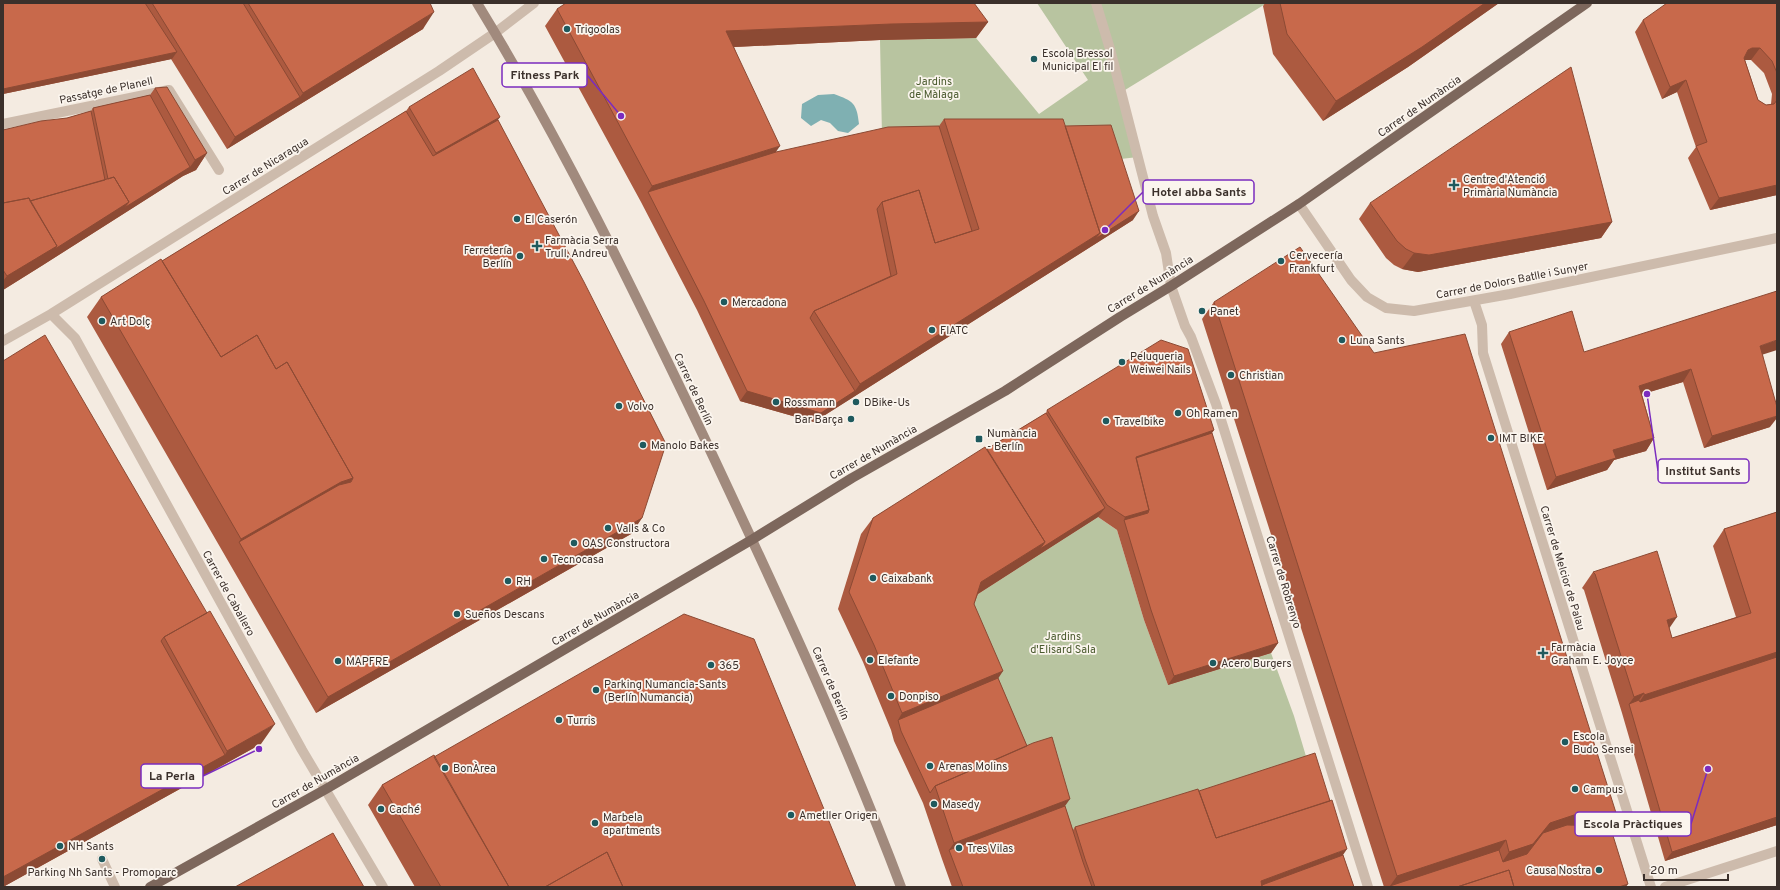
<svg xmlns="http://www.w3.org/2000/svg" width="1780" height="890" font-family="Overpass,sans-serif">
<rect width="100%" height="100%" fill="#f4ebe1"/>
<path fill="#b8c4a0" d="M1037,3H1267L1125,90L1138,157L1112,160L882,136L880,40L976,38L1039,114L1088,80Z
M1098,517L1117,530L1144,620L1168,685L1271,653L1294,716L1308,763L1066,839L1022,760L970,599Z"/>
<path fill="#7fb0b2" d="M834,94C853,101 857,103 859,124L848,133L838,131L830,123L821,120L811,126L801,118L802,104L818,95Z"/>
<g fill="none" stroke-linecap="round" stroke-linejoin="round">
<path stroke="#cdbbac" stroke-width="10" d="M102,859L115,887"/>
<path stroke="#cdbbac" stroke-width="10" d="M1096,3L1110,49L1153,216L1166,253L1171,286L1185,326L1191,337L1216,404L1368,887
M3,124L169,90L219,170
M1299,204L1351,280L1367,297L1386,308L1414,311L1510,294L1777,238
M1474,301L1482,325L1483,353L1651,887
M51,314L75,338L302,750L383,887
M3,341L51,314L439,71L495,33L534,3
M1665,887L1777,851"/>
<path stroke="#a18a7d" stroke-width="10" d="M477,3C562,142 633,289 703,435C773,584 843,733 901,887"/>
<path stroke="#7d675c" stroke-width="10" d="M150,887L326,789L753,539L852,478L1005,391L1120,317L1171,286L1299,204L1587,3"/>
</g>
<path fill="#ac5a40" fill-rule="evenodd" d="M3,3H430L423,29L227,149L171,59L3,94Z
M1265,3H1499L1408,67L1323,121L1273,54L1263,6Z
M1777,3V195L1710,210L1688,158L1696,147L1677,92L1662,99L1635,32L1643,20ZM1745,60H1751L1764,73L1772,94L1771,104L1766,105L1758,100Z
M557,9L988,22L976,38L880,40L734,47L776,152L939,126L944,119L1065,126L1133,220L814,422L740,401L697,310L641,202L545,26Z
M155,88L207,153L196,170L183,176L43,265L3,290V130L67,118L91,111L93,108L150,95Z
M409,107L498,120L642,518L631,534L316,713L87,317L101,297L162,261L406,111Z
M1370,203L1612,222L1601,238L1418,272L1402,269L1394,265L1386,258L1359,219Z
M1214,302L1617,816L1610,826L1626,887H1384L1202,319Z
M1509,332L1584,352L1763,355L1770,427L1704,448L1683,382L1642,394L1654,438L1646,451L1614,460L1607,470L1547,490L1501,344Z
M3,361L261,744L3,887Z
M1047,410L1214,430L1212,433L1278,643L1271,653L1168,685L1144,620L1117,530L1098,517L978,594L974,604L998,678L1027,746L1065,806L1073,830L1075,827L1199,791L1343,855L1354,887H952L942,859L923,803L894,741L891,730L863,662L838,609L861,534L873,518L987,449L1046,413Z
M1777,512V825L1665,861L1622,713L1584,590L1582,588L1593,572L1669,628L1672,638L1736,617L1713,546L1724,529Z
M434,757L856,887H415L368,805L382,785Z"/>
<path fill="#8c4a34" d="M1485,3H1499L1408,67L1323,121L1336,101Z
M434,12L423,29L227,149L235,137L300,97L303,93Z
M988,22L976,38L880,40L715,48L726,31L891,24Z
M1752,48H1760L1751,60H1743L1748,50Z
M177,52L172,59L3,94V89Z
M1686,80L1677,92L1662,99L1670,87Z
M500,117L486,137L422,172L436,153Z
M780,146L769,162L648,192L652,186Z
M207,153L196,170L183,176L43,265L3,290V281L7,276L129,202L190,167L195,160Z
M1777,185V195L1710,210L1719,198Z
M1139,211L1133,220L814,422L740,401L747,391H855L860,384L1100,233Z
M1612,222L1601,238L1418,272L1402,269L1414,253Z
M1777,340V350L1752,358L1760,346Z
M1691,369L1683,382L1630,398L1639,386Z
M1777,416V418L1770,427L1704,448L1712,436Z
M1214,430L1205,442L1135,466L1136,457Z
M1654,438L1646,451L1614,460L1607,470L1547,490L1556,477L1613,450Z
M353,478L339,498L239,542L241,539L341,482Z
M1105,508L1098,517L970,599L981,582L1045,542Z
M1149,510L1141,522L1124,520L1125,517Z
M642,518L631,534L316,713L328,697Z
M1677,617L1666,633L1667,620Z
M1278,643L1271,653L1168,685L1174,676Z
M1777,652V665L1633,712L1644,695Z
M1003,671L992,688L898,720L902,713Z
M1644,693L1632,710L1629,704L1634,697Z
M275,724L261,744L3,887V877L225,755L227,751Z
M1070,799L1058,816L949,850L954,843Z
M1574,815L1617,816L1605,832L1498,868L1509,852L1550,823Z
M1777,817V825L1665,861L1672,852Z
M1506,840L1495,857L1390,886L1397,876Z
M1347,849L1339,861L1257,887L1261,881Z
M1628,884L1626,887H1619Z"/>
<path fill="#c8694b" stroke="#8c4a34" d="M3,3H145L177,52L3,89Z
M152,3H243L300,97L235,137Z
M248,3H430L434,12L303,93Z
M566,3H974L988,22L891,24L726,31L780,146L652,186L557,9Z
M1280,3H1485L1422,47L1336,101L1287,34Z
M1667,3H1777V73L1772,61L1760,48H1752L1748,50L1744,58L1758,100L1766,105L1774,104L1777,100V185L1719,198L1696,146L1707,142L1686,80L1670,87L1643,20Z
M1571,67L1612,222L1429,255L1414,253L1406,249L1397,241L1370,203Z
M473,68L500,117L436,153L409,107Z
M167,87L207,153L195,160L155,88Z
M150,95L190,167L124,208L129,202L114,177L108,179L93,108Z
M91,111L105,180L30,201L29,198L3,203V130L41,121L67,118Z
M406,111L433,156L498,120L584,282L666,444L642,518L328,697L239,542L339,485L351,482L353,478L287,362L276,369L257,335L221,357L162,261Z
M944,119H1063L1100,233L860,384L814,311L897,274L882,202L919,190L935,243L979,229Z
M1111,125L1139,211L1095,239L1100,233L1065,126Z
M939,126L972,231L935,243L919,190L882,202L877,209L891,276L814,311L810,318L855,391L821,413L747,391L704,301L648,192L776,152L888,127Z
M114,177L129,202L55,249L57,246L30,201Z
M29,198L57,246L7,276L3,270V203Z
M1300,247L1374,353L1465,334L1617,816L1574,815L1550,823L1533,844L1509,852L1506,840L1397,876L1214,302Z
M161,259L221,357L257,335L276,369L287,362L353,478L341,482L241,539L101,297Z
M1777,291V340L1760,346L1777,407V416L1712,436L1691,369L1639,386L1654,438L1613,450L1616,458L1556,477L1509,332L1572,311L1584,352Z
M45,335L207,613L164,637L161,641L225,755L3,877V361Z
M1161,340L1188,349L1214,430L1136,457L1149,510L1125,517L1107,505L1047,410Z
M1046,413L1105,508L1040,549L1045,542L987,449Z
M1212,433L1278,643L1174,676L1151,610L1124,520L1148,513L1149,510L1136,458Z
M985,447L1045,542L981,582L974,604L1003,671L902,713L874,645L849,592L873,518Z
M1777,512V652L1644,695V693L1634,697L1595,574L1593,572L1657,551L1677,617L1667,620L1672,638L1751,613L1724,529Z
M210,611L275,724L227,751L164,637Z
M684,614L754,639L856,887H623L607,852L545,887H509L434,757Z
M1777,657V817L1672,852L1629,704L1639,700L1640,702Z
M998,678L1027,746L935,786L930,793L901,731L898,720Z
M1052,737L1070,799L954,843L935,786L1033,743Z
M1315,753L1330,801L1216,838L1199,791Z
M434,755L509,887H441L382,785Z
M1198,789L1216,838L1332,800L1347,849L1261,881L1262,887H1095L1085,859L1075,827Z
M1065,806L1083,862L1092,887H963L949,850Z
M1567,825L1610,826L1628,884L1619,887H1514L1509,870L1457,887H1391L1390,886L1499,850L1503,862L1527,854L1543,833Z
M333,833L364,887H235Z
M607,852L623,887H545Z
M1343,855L1354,887H1262V885Z
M1509,870L1514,887H1457Z"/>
<g fill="#1f5a5e" stroke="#fbf5ee" stroke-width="1.5">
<circle cx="567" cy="29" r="4"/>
<circle cx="1034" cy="59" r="4"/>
<path d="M1452 179h4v4h4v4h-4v4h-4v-4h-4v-4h4z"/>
<circle cx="517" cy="219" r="4"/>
<path d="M535 240h4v4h4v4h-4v4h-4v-4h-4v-4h4z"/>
<circle cx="520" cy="256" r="4"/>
<circle cx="1281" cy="261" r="4"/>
<circle cx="724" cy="302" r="4"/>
<circle cx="1202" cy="311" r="4"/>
<circle cx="102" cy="321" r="4"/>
<circle cx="932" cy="330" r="4"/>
<circle cx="1342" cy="340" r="4"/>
<circle cx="1122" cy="362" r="4"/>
<circle cx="1231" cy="375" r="4"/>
<circle cx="776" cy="402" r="4"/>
<circle cx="856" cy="402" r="4"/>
<circle cx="619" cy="406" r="4"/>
<circle cx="1178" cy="413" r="4"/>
<circle cx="851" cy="419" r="4"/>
<circle cx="1106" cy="421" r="4"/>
<circle cx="1491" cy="438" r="4"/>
<rect x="975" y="435" width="8" height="8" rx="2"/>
<circle cx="643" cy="445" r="4"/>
<circle cx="608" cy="528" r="4"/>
<circle cx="574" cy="543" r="4"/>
<circle cx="544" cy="559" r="4"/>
<circle cx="873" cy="578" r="4"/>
<circle cx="508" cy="581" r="4"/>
<circle cx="457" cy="614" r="4"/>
<path d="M1541 647h4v4h4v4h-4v4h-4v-4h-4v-4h4z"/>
<circle cx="870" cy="660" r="4"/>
<circle cx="338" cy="661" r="4"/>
<circle cx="1213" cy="663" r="4"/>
<circle cx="711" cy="665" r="4"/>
<circle cx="596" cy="690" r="4"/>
<circle cx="891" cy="696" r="4"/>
<circle cx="559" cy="720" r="4"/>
<circle cx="1565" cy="742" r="4"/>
<circle cx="930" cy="766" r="4"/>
<circle cx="445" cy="768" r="4"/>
<circle cx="1575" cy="789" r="4"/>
<circle cx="934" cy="804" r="4"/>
<circle cx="381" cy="809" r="4"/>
<circle cx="791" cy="815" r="4"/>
<circle cx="595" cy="823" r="4"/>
<circle cx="60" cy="846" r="4"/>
<circle cx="959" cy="848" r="4"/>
<circle cx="102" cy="859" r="4"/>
<circle cx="1599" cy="870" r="4"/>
</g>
<g text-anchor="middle" stroke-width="3.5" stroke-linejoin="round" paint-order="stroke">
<g font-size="11" fill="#3b302b" stroke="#fbf5ee" text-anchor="start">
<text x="575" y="33">Trigoolas</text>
<text x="1042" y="57">Escola Bressol<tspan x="1042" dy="13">Municipal El fil</tspan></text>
<text x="1463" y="183">Centre d'Atenció<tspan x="1463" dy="13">Primària Numància</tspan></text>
<text x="525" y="223">El Caserón</text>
<text x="545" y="244">Farmàcia Serra<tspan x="545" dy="13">Trull, Andreu</tspan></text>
<text x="512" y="254" text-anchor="end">Ferretería<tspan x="512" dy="13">Berlín</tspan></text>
<text x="1289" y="259">Cervecería<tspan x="1289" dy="13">Frankfurt</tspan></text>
<text x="732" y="306">Mercadona</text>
<text x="1210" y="315">Panet</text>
<text x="110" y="325">Art Dolç</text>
<text x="940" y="334">FIATC</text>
<text x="1350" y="344">Luna Sants</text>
<text x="1130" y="360">Peluqueria<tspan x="1130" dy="13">Weiwei Nails</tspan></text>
<text x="1239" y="379">Christian</text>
<text x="784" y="406">Rossmann</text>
<text x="864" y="406">DBike-Us</text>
<text x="627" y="410">Volvo</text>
<text x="1186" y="417">Oh Ramen</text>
<text x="843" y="423" text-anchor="end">Bar Barça</text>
<text x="1114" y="425">Travelbike</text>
<text x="987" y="437">Numància<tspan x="987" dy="13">- Berlín</tspan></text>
<text x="1499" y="442">IMT BIKE</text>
<text x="651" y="449">Manolo Bakes</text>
<text x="616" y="532">Valls &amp; Co</text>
<text x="582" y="547">OAS Constructora</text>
<text x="552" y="563">Tecnocasa</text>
<text x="881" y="582">Caixabank</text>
<text x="516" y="585">RH</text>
<text x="465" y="618">Sueños Descans</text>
<text x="1551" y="651">Farmàcia<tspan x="1551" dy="13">Graham E. Joyce</tspan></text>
<text x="878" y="664">Elefante</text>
<text x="346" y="665">MAPFRE</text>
<text x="1221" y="667">Acero Burgers</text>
<text x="719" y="669">365</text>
<text x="604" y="688">Parking Numancia-Sants<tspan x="604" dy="13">(Berlín Numancia)</tspan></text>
<text x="899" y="700">Donpiso</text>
<text x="567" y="724">Turris</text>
<text x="1573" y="740">Escola<tspan x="1573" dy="13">Budo Sensei</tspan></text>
<text x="938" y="770">Arenas Molins</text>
<text x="453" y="772">BonÀrea</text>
<text x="1583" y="793">Campus</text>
<text x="942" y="808">Masedy</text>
<text x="389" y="813">Caché</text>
<text x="799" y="819">Ametller Origen</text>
<text x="603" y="821">Marbela<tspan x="603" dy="13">apartments</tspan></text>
<text x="68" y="850">NH Sants</text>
<text x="967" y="852">Tres Vilas</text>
<text x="1591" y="874" text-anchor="end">Causa Nostra</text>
<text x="102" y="876" text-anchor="middle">Parking Nh Sants - Promoparc</text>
</g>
<g font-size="11" fill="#4a5a2e" stroke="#fbf5ee">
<text x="934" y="85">Jardins<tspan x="934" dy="13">de Màlaga</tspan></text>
<text x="1063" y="640">Jardins<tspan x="1063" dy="13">d'Elisard Sala</tspan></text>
</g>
<g font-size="11" fill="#3b302b" stroke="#fbf5ee">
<text transform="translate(106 90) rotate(-12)" y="4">Passatge de Planell</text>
<text transform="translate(1419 106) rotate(-35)" y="4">Carrer de Numància</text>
<text transform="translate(265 166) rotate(-32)" y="4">Carrer de Nicaragua</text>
<text transform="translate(1512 280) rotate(-11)" y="4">Carrer de Dolors Batlle i Sunyer</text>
<text transform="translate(1150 284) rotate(-32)" y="4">Carrer de Numància</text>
<text transform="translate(694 389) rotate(65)" y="4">Carrer de Berlín</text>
<text transform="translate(873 452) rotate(-30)" y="4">Carrer de Numància</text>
<text transform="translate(1563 568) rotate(73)" y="4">Carrer de Melcior de Palau</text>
<text transform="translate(1284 582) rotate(73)" y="4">Carrer de Robrenyo</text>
<text transform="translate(229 593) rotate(61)" y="4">Carrer de Caballero</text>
<text transform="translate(595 618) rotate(-30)" y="4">Carrer de Numància</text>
<text transform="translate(831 683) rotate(67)" y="4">Carrer de Berlín</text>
<text transform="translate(315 781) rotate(-30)" y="4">Carrer de Numància</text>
</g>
</g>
<path fill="none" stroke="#7b2cbf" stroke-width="1.5" d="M621 116L587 75M1105 230L1143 192M1647 394L1658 471M259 749L203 776M1708 769L1691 824"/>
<g fill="#7b2cbf" stroke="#fbf5ee" stroke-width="1.5">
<circle cx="621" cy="116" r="4"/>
<circle cx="1105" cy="230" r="4"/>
<circle cx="1647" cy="394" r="4"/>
<circle cx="259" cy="749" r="4"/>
<circle cx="1708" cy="769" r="4"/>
</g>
<g fill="#fbf5ee" stroke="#7b2cbf" stroke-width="1.5">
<rect x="502" y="63" width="85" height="24" rx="4"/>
<rect x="1143" y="180" width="111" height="24" rx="4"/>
<rect x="1658" y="459" width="91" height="24" rx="4"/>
<rect x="141" y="764" width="62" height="24" rx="4"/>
<rect x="1575" y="812" width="116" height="24" rx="4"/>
</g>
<g font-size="12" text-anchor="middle" font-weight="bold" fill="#3b302b">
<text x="545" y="79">Fitness Park</text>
<text x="1199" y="196">Hotel abba Sants</text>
<text x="1703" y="475">Institut Sants</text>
<text x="172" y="780">La Perla</text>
<text x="1633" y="828">Escola Pràctiques</text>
</g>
<rect width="1780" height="890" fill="none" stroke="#3b302b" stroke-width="8"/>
<path d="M1644 874v6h84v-6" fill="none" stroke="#3b302b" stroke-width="2"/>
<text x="1650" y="874" font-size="12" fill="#3b302b" stroke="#fbf5ee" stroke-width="3" paint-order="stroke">20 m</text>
</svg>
